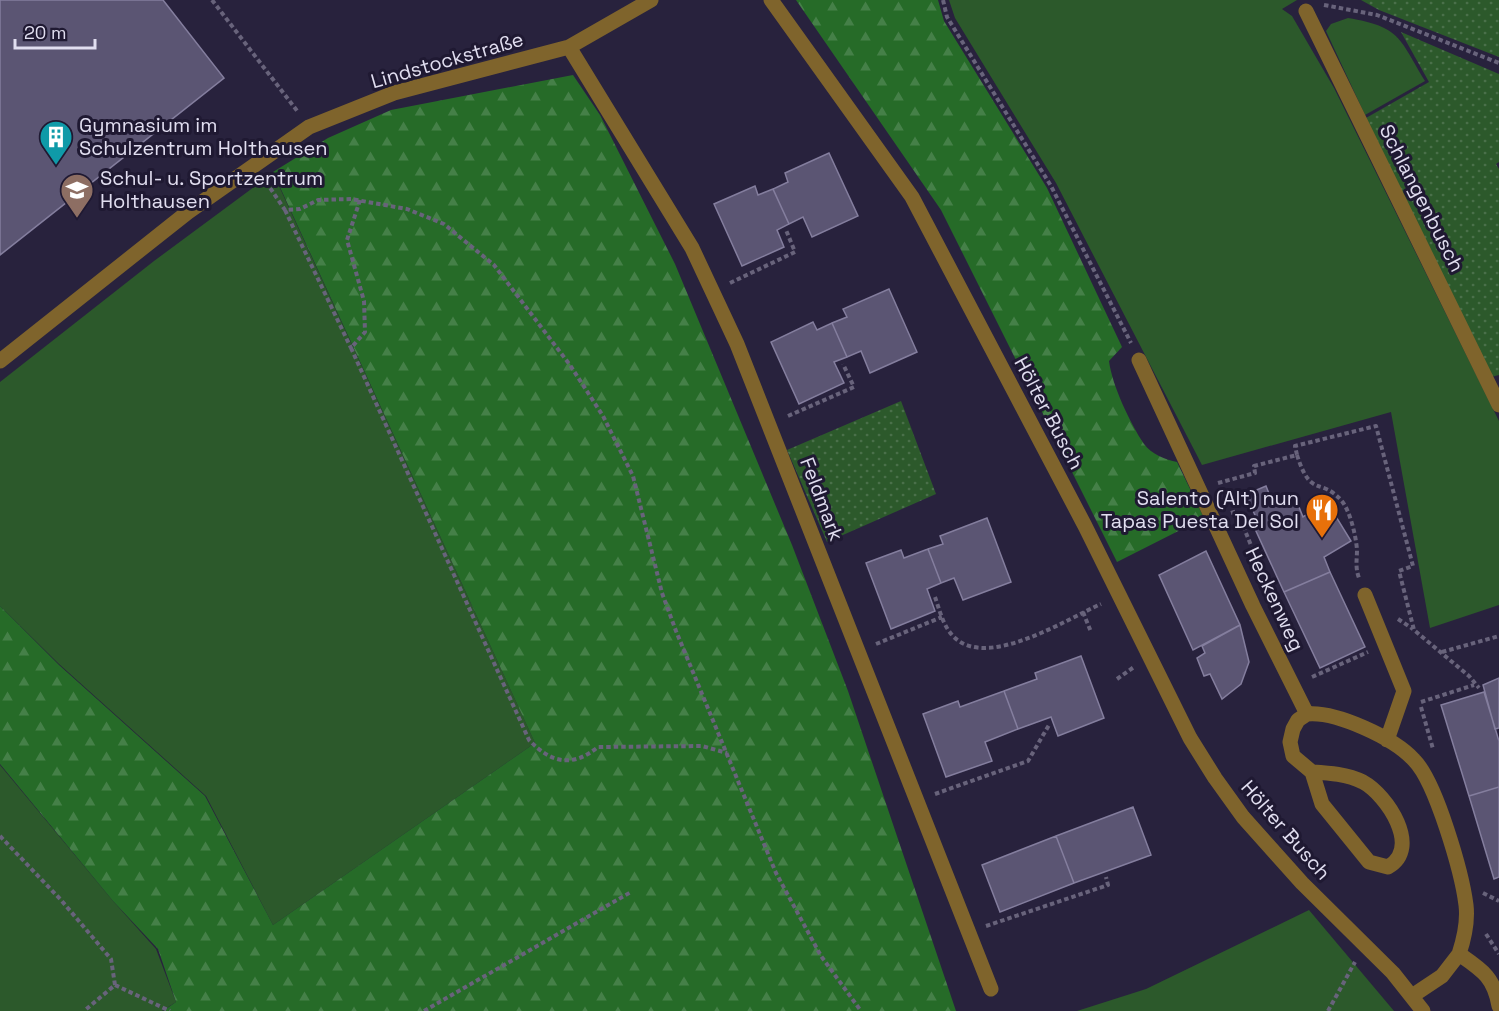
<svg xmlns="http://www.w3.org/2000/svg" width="1499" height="1011" font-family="'Space Grotesk',sans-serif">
<defs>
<pattern id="forest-firs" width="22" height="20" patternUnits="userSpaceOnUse" patternTransform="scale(1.5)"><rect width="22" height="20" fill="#266b28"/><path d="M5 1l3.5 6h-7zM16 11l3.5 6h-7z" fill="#458048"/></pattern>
<pattern id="park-dots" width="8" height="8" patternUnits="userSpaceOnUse" patternTransform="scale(1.5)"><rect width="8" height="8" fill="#2c592b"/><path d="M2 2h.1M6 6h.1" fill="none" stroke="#4a704a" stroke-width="1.8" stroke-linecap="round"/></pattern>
</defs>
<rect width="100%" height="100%" fill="#28223d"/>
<path fill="#2c592b" d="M949,0H1297L1282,9L1292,16L1334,88L1499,421V605L1430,628L1391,412L1202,465L1056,183L955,18Z
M1348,18C1401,27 1399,38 1425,81L1365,115L1326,31L1331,24Z
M273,173L535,743L273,925L206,796L59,664L0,606V382L154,261Z
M0,765L113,901L156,949L176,1002L162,1011H0Z
M1309,910L1394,1011H1077L1146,989Z"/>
<path fill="url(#forest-firs)" d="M796,0H938L944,21L1047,188L1122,347L1109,361C1112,385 1130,423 1144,444C1151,454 1166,460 1177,462L1204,518L1117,562L941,210Z
M573,75L600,115L675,264L792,545L848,691L956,1011H163L176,1002L158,949L113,901L0,764V606L59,665L205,796L273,925L535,743L273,172L328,138L391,110Z"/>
<path fill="url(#park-dots)" d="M1361,0H1499V57L1379,10Z
M1401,32L1499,74V162L1496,164L1499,169V375L1491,377L1366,118L1429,82Z
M901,401L936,494L827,542L787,450Z"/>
<path fill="#5b5573" stroke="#847e9e" stroke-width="1.5" d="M0,0H163L224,78L0,255Z
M829,153L858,216L812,237L803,217L789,224L773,189L788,182L785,173Z
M755,186L758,195L773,189L789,224L777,230L784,247L742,266L714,204Z
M889,289L917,352L870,373L861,351L847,357L832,323L847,317L843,309Z
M813,322L817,330L832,323L847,357L834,362L844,383L799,404L771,342Z
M1266,486L1274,506L1295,497L1303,517L1327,502L1351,541L1324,557L1330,572L1284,592L1250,518L1255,515L1245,495Z
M987,518L1011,582L963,600L954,578L941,583L928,549L943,544L940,536Z
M928,549L941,583L927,589L935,611L891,629L866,563L901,550L904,558Z
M1206,551L1240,625L1193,650L1159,575Z
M1330,572L1365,647L1320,668L1284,592Z
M1240,625L1249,662L1241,684L1222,699L1210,674L1204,676L1197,658L1205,653L1202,646Z
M1081,656L1104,718L1058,736L1051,717L1018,729L1004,691L1037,679L1035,673Z
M1499,678V728L1495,729L1483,685Z
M1004,691L1018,729L985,742L992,761L946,777L923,714L958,701L960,707Z
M1484,692L1499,741V787L1469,796L1441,705Z
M1499,787V877L1494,879L1469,796Z
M1133,807L1151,855L1074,883L1056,836Z
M1056,836L1074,883L1000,912L982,865Z"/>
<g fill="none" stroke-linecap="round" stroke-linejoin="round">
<path stroke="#68637b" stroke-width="4" stroke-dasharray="4.5 3" stroke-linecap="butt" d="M212,0L298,112
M943,0L947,17L1051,186L1131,343
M1324,5L1377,15L1499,63
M266,182L285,210L300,209L318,200L351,199L407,209L444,224L494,265L570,365L603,416L633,476L662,593L676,631L776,873L821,956L861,1011
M360,200L347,240L364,301L365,332L351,348L529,740C551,763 572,768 598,747L702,746L727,753
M285,210L351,348
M730,283L795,252L786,230
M788,416L854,387L843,364
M1297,455C1311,499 1320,477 1341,500C1350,510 1356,536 1357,550C1357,560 1355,567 1359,578
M1218,483L1255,473L1254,466L1297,455L1295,446L1376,426L1413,566L1399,571L1414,630L1469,676L1479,688
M1231,513L1237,511L1257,560
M935,597C940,611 943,627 955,638C989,669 1067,619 1101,604
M1083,612L1091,632
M1398,619L1413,629
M876,644L942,617
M1442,652L1499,636
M1312,677L1368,652
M1117,679L1134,667
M1421,702L1474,685
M1421,707L1433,749
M935,794L1028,761L1049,725
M0,836L61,900L111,959L115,985L84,1011
M1483,893L1499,901
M986,926L1108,885L1106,877
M1486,934L1499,954
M115,985L170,1011
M424,1011L631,892
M1328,1011L1355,962"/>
<path stroke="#7f642c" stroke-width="15" d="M771,0L912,197L1085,526L1190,738L1215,778L1243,817L1302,883L1393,973L1423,1011
M1306,11L1499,405
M569,47L692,248L737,344L991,989
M1139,360L1253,606L1307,714C1336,711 1394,738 1414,760C1436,782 1462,873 1466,905C1468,922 1464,939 1459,954
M0,361L188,212L309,127L394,93L569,47L651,0
M1365,595L1404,691L1387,740
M1307,714L1298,720L1293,729L1290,742L1293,756L1312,772L1322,804L1369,862L1388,867C1422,848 1387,795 1363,782C1347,774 1329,773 1312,772
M1412,996L1442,976L1459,954C1482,970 1494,977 1499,1006"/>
</g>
<defs>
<g id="building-pin" transform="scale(1.725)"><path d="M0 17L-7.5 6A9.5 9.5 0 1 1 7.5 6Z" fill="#0f9aa8" stroke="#1f1932"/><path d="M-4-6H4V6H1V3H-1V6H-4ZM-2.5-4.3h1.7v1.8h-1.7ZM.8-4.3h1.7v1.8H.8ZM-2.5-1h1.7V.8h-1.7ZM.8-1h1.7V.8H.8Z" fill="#fff"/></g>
<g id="school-pin" transform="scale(1.725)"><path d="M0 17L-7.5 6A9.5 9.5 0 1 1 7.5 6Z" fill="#8d6e63" stroke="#1f1932"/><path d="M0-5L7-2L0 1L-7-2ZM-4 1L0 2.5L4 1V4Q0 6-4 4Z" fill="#fff"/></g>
<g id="restaurant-pin" transform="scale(1.725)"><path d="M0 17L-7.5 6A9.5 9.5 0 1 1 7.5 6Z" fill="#e8710a" stroke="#1f1932"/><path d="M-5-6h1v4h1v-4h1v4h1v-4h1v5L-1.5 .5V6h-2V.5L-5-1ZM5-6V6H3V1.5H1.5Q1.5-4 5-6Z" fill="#fff"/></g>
</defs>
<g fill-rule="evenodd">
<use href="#building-pin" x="56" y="137"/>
<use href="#school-pin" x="77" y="190"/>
<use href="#restaurant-pin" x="1322" y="510"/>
</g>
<g text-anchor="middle" stroke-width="6" stroke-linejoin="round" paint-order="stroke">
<g font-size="20" fill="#e1def0" stroke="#1f1932">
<text transform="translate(447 60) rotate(-16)" y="7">Lindstockstraße</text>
<text transform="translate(1422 198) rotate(63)" y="7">Schlangenbusch</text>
<text transform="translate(1049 413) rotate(62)" y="7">Hölter Busch</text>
<text transform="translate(822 499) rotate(69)" y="7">Feldmark</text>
<text transform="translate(1275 599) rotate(65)" y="7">Heckenweg</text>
<text transform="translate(1286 830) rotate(49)" y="7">Hölter Busch</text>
</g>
<g font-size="20" fill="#e1def0" stroke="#1f1932" text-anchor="start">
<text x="79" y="132">Gymnasium im<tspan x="79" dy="23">Schulzentrum Holthausen</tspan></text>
<text x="100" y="185">Schul- u. Sportzentrum<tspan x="100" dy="23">Holthausen</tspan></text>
<text x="1299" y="505" text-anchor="end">Salento (Alt) nun<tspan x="1299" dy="23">Tapas Puesta Del Sol</tspan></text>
</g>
</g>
<path d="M15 39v9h80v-9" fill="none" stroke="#e1def0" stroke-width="3"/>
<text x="24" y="39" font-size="18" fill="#e1def0" stroke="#1f1932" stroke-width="4.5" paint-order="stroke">20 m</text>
</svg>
